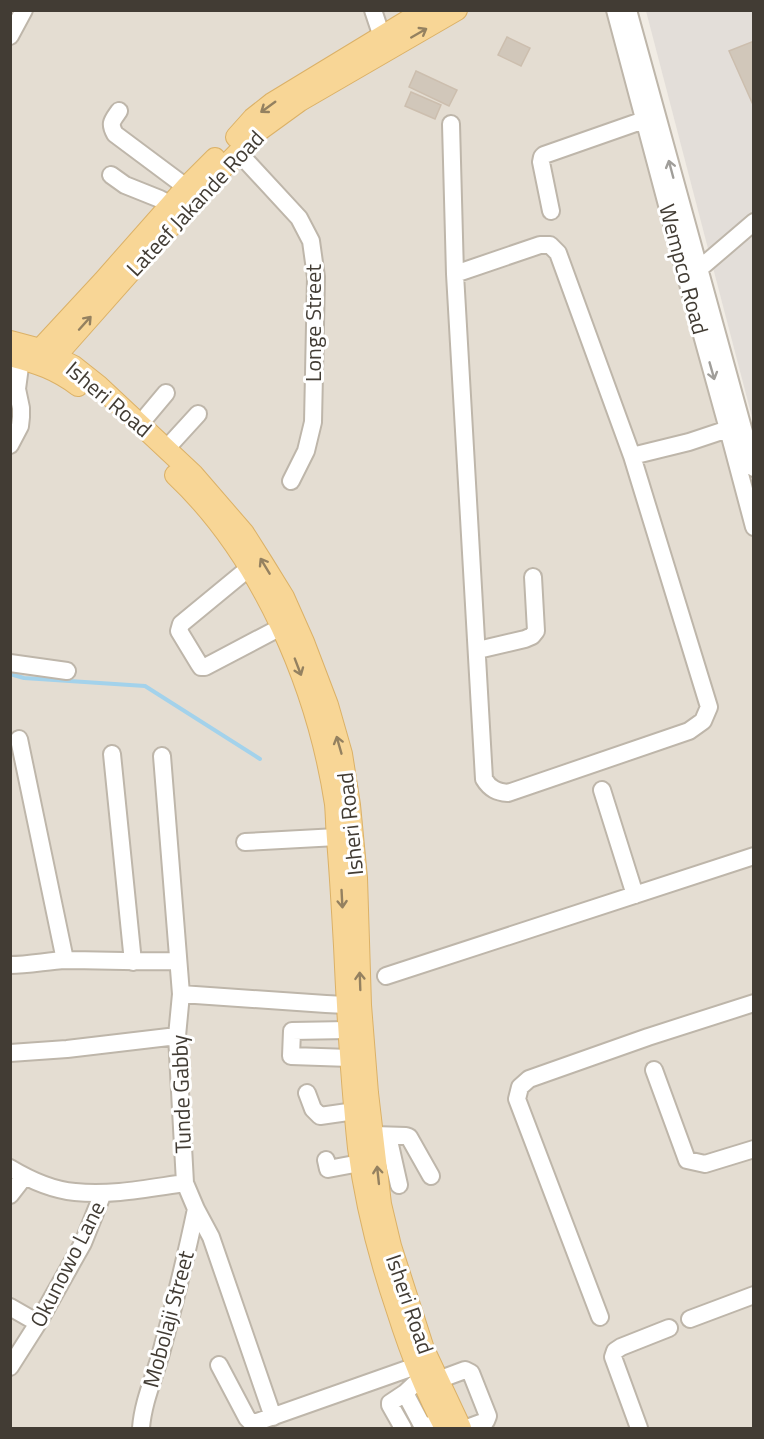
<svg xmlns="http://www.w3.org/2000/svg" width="764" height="1439" font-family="'Titillium Web',sans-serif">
<rect width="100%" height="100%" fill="#f1ece4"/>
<path fill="#e4ddd2" d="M10,11H608L637,112L753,540V1428H11Z"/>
<path fill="#e3ded9" d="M646,11H753V421Z"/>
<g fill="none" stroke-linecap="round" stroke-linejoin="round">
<path stroke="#a3d2eb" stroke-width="4" d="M10,674L24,678L145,686L260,759"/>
</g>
<path fill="#d1c7ba" stroke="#ccbeae" stroke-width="1.5" d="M507,37L530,48L521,66L498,55Z
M754,41V107L729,51Z
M416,71L457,90L449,106L409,87Z
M411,92L441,105L435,119L405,106Z"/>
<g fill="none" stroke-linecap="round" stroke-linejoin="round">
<g stroke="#beb6aa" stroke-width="20">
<path id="minor" d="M373,10L385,46
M615,10L695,310L728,429L754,527
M628,10L754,468
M10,36L24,10
M119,111C112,121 109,123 115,134L186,187
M451,124L455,274L484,779C490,789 497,792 508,793L689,731L703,721L709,707L632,456L558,253L550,245H540L455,274
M238,152L299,218L311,241L316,277L313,422L306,451L291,481
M111,175L125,185L160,199L171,205
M551,211L541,162L542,157L544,155L644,120
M698,270L754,222
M140,424L166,393
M10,445L20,426L21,417V408L17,389L21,359
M166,449L198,414
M632,456L689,442L728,429
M249,568L181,624L179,631L199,664L201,667H205L281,627
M478,650L525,639L532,636L536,631L533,577
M10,663L67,671
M19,739L65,960
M112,754L133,962
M162,756L181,994L177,1036L185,1183L196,1209L211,1237L273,1417
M602,790L635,895
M245,842L337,837
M10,965C29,965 47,961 66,960C103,960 140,962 177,961
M386,976L754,856
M181,994L326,1004L346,1005
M348,1030L292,1031L291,1056L350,1058
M10,1053L67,1049L177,1036
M654,1070L687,1160L705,1164L754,1149
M307,1093L313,1109L320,1116L355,1111
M374,1135L406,1136L409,1137L431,1176
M388,1136L399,1185
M326,1160L328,1169L360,1163
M10,1168C30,1180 52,1190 75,1192C111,1196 149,1188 185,1183
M10,1195L24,1177
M10,1307L38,1323
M600,1317L517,1099L520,1087L529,1079L648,1037L754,1003
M690,1319L754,1295
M219,1365L247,1418L251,1422H257L416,1366
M10,1367L38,1323L83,1243L103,1193
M421,1378L405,1393L423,1427L442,1422
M438,1380L465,1370L471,1373L488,1416L486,1421L467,1428
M141,1428C143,1402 154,1378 161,1353C174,1305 186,1257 196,1209
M403,1428L390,1405V1403L405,1393
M639,1428L613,1357L615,1351L621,1347L669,1328"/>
</g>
<g stroke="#dbb167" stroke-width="22">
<path id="major" d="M236,137L253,118L272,103L425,10
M10,341L40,349L74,366L98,385L193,474L244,533L263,563L284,597L304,642L328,705L342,754L350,805L357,878L361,1005L368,1093L381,1204L391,1246L424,1349L461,1428
M10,356C37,363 57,370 78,386
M34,358L40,349L103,281L186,187L215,158
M49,365L56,356L219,172L260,130L300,101L457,10
M175,475C262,557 317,687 335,804C336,815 336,827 337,839C340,875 342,910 344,946C347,1013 351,1081 358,1148C365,1204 379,1258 397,1311C410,1352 425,1391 445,1428"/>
</g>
<use href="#minor" stroke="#fff" stroke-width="16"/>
<use href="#major" stroke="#f8d696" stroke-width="20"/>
</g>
<defs><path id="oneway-shaft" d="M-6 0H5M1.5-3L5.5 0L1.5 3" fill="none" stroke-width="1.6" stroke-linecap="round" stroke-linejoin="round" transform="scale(1.5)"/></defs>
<g stroke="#948160">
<use href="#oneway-shaft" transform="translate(419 33) rotate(-30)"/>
<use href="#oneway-shaft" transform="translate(268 107) rotate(144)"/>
<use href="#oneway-shaft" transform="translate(85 323) rotate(-48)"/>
<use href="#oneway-shaft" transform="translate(265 566) rotate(-121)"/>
<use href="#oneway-shaft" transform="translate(298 667) rotate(69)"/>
<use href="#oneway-shaft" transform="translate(339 745) rotate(-106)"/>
<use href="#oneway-shaft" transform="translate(342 899) rotate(87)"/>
<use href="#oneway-shaft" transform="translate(360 981) rotate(-92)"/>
<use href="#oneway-shaft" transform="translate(378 1175) rotate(-96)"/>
</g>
<g stroke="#a09e9a">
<use href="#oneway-shaft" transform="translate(671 169) rotate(-105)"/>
<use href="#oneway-shaft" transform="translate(712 371) rotate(74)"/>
</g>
<g text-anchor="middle" stroke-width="6" stroke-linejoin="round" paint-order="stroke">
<g font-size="22" fill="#423c34" stroke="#fff">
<text transform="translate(195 203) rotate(-47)" y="8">Lateef Jakande Road</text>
<text transform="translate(684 269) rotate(75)" y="8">Wempco Road</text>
<text transform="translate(313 323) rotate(-90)" y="8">Longe Street</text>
<text transform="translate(109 399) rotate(40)" y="8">Isheri Road</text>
<text transform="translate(350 824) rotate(-96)" y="8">Isheri Road</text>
<text transform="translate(181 1094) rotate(-92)" y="8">Tunde Gabby</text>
<text transform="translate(67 1264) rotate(-63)" y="8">Okunowo Lane</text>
<text transform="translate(410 1304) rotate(71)" y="8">Isheri Road</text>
<text transform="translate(168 1319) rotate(-75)" y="8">Mobolaji Street</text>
</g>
</g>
<rect width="764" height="1439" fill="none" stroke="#423c34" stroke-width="24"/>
</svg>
